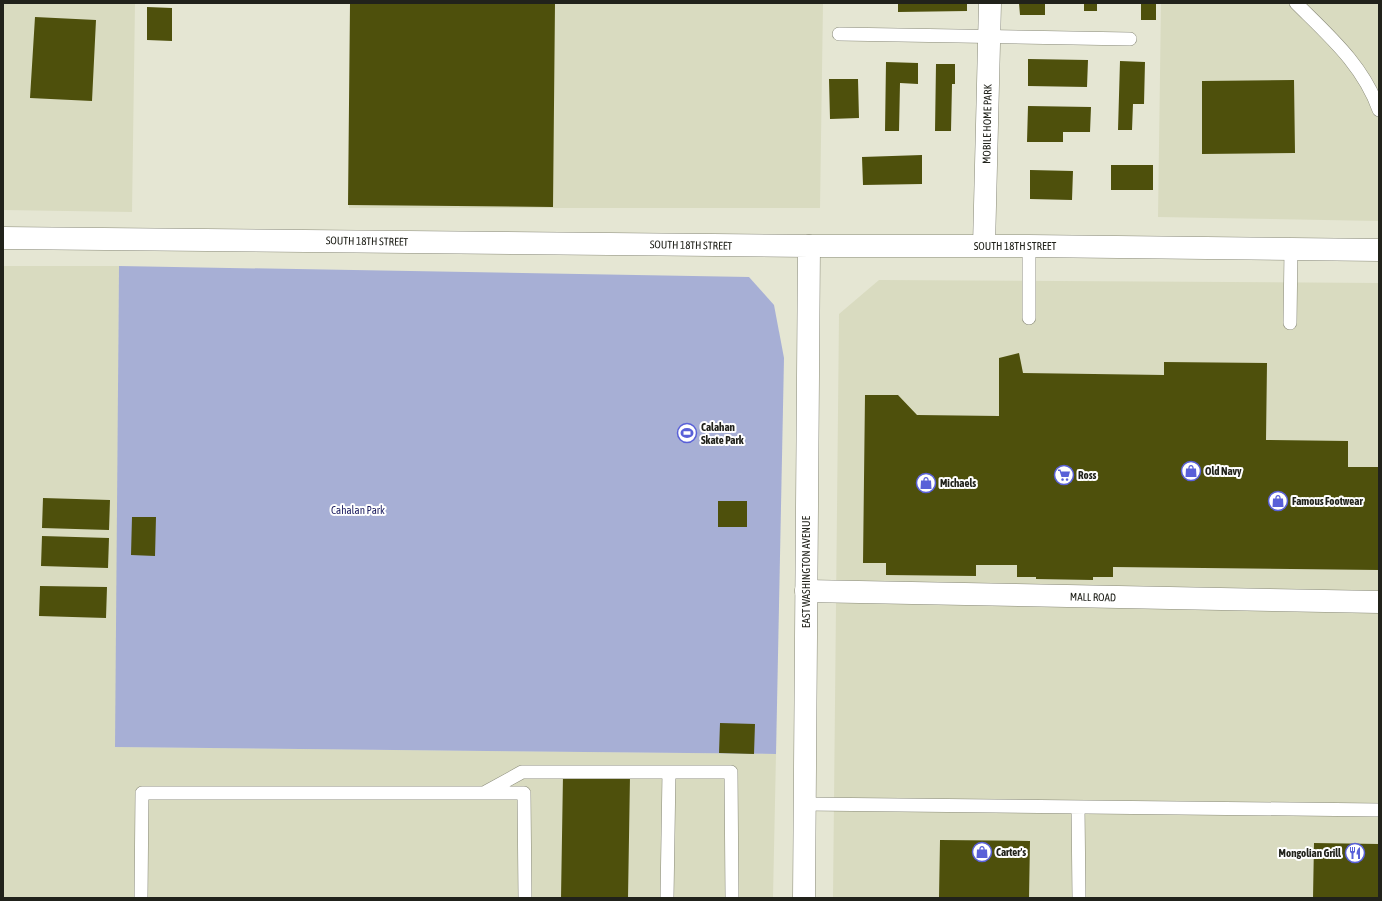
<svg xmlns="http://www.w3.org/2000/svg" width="1382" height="901" font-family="'Asap Condensed',sans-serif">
<rect width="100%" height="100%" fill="#e5e6d3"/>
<path fill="#d9dbc0" d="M3,3H135L132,212L3,210Z
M351,3H823L820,208H349Z
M1161,3H1379V221L1158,217Z
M3,266H119L116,747L776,754L773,898H3Z
M879,280L1379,283V898H833L839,314Z"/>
<path fill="#a7afd5" d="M119,266L749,277L774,305L784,358L776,754L115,747Z"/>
<path fill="#4e500c" d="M350,3H555L553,207L348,205Z
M898,3H967V11L898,12Z
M1019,3H1045V15H1020Z
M1084,3H1097V11H1084Z
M1141,3H1156V20H1141Z
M147,7L172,8V41L147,40Z
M35,17L96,20L92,101L30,98Z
M1028,59L1088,60L1087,87L1028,86Z
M1120,61L1145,62L1144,104H1133L1132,130H1118Z
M886,62L918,63V84L900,83L899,131H885Z
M936,64H955V84H952L951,131H935Z
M829,79H858L859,118L830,119Z
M1294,80L1295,153L1202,154V81Z
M1028,106L1091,107L1090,132H1063V142H1027Z
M922,155V184L863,185L862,157Z
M1111,165H1153V190H1111Z
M1030,170L1073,171L1072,200L1030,199Z
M1019,353L1023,373L1164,375V362L1267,363L1266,440L1348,441V467H1379V570L1113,567V577H1093V580L1036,579V577H1017V565H976V576L886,575V563H863L865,395H898L917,415L999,416V358Z
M43,498L110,500L109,530L42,528Z
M718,501H747V527H718Z
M132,517H156L155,556L131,555Z
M42,536L109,538L108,568L41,566Z
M40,586L107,587L106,618L39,616Z
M720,723L755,724L754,754L719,753Z
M563,775L630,776L628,898H561Z
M940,840L1030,841L1029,898H939Z
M1314,843L1379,844V898H1313Z"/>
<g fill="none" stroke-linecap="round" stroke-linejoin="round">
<g stroke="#888978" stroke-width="14">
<path id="service" d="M1296,3C1329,36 1363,65 1379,110
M839,34L1130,39
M1029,246V318
M1290,323L1291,249
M484,793L522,772H731L732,898
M805,804L1379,810
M1078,807L1079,898
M141,898L142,793H524L525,898
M667,898L669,772"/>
</g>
<g stroke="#888978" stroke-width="23">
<path id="minor" d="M809,246H1029L1379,250
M984,246L990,3
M806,591L1379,602"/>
</g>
<g stroke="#888978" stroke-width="23">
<path id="tertiary" d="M3,238L809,246L804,898"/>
</g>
<use href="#service" stroke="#fff" stroke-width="13"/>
<use href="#minor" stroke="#fff" stroke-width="22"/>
<use href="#tertiary" stroke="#fff" stroke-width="22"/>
</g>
<defs>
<g id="stadium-ring" transform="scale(1)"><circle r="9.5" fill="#fff" stroke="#5960d8" stroke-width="1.5"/><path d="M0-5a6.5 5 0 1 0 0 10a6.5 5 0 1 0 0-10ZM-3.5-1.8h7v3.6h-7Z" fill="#5960d8"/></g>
<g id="shop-ring" transform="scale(1)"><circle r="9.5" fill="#fff" stroke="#5960d8" stroke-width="1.5"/><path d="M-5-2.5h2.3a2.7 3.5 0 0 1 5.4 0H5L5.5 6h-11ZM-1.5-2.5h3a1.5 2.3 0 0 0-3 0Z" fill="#5960d8"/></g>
<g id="supermarket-ring" transform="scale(1)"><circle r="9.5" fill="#fff" stroke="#5960d8" stroke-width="1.5"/><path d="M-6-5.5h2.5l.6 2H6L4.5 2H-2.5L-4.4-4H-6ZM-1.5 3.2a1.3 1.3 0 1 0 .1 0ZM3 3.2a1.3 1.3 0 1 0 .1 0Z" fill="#5960d8"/></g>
<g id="restaurant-ring" transform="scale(1)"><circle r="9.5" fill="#fff" stroke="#5960d8" stroke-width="1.5"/><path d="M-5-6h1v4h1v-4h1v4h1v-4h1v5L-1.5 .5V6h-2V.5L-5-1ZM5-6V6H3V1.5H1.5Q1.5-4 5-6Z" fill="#5960d8"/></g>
</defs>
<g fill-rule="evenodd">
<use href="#stadium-ring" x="687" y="433"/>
<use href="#shop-ring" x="1191" y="471"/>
<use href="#supermarket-ring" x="1064" y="475"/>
<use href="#shop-ring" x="926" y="483"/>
<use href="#shop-ring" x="1278" y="501"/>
<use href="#shop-ring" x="982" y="852"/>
<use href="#restaurant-ring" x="1355" y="853"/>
</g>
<g text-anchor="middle" stroke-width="4" stroke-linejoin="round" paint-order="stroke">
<g font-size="11" fill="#21221b" stroke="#fff">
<text transform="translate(987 124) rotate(-89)" y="4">MOBILE HOME PARK</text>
<text transform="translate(367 241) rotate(1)" y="4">SOUTH 18TH STREET</text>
<text transform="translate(691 245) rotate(1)" y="4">SOUTH 18TH STREET</text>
<text x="1015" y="250">SOUTH 18TH STREET</text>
<text transform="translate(806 572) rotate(-90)" y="4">EAST WASHINGTON AVENUE</text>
<text transform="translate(1093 597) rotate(1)" y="4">MALL ROAD</text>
</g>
<g font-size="11" font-weight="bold" fill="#21221b" stroke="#fff" text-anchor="start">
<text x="701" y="431">Calahan<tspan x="701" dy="13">Skate Park</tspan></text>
<text x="1205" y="475">Old Navy</text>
<text x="1078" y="479">Ross</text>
<text x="940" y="487">Michaels</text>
<text x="1292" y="505">Famous Footwear</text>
<text x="996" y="856">Carter's</text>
<text x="1341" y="857" text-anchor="end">Mongolian Grill</text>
</g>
<g font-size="11" fill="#1e1f61" stroke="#fff">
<text x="358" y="514">Cahalan Park</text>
</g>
</g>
<rect width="1382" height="901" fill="none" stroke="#21221b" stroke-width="8"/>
</svg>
